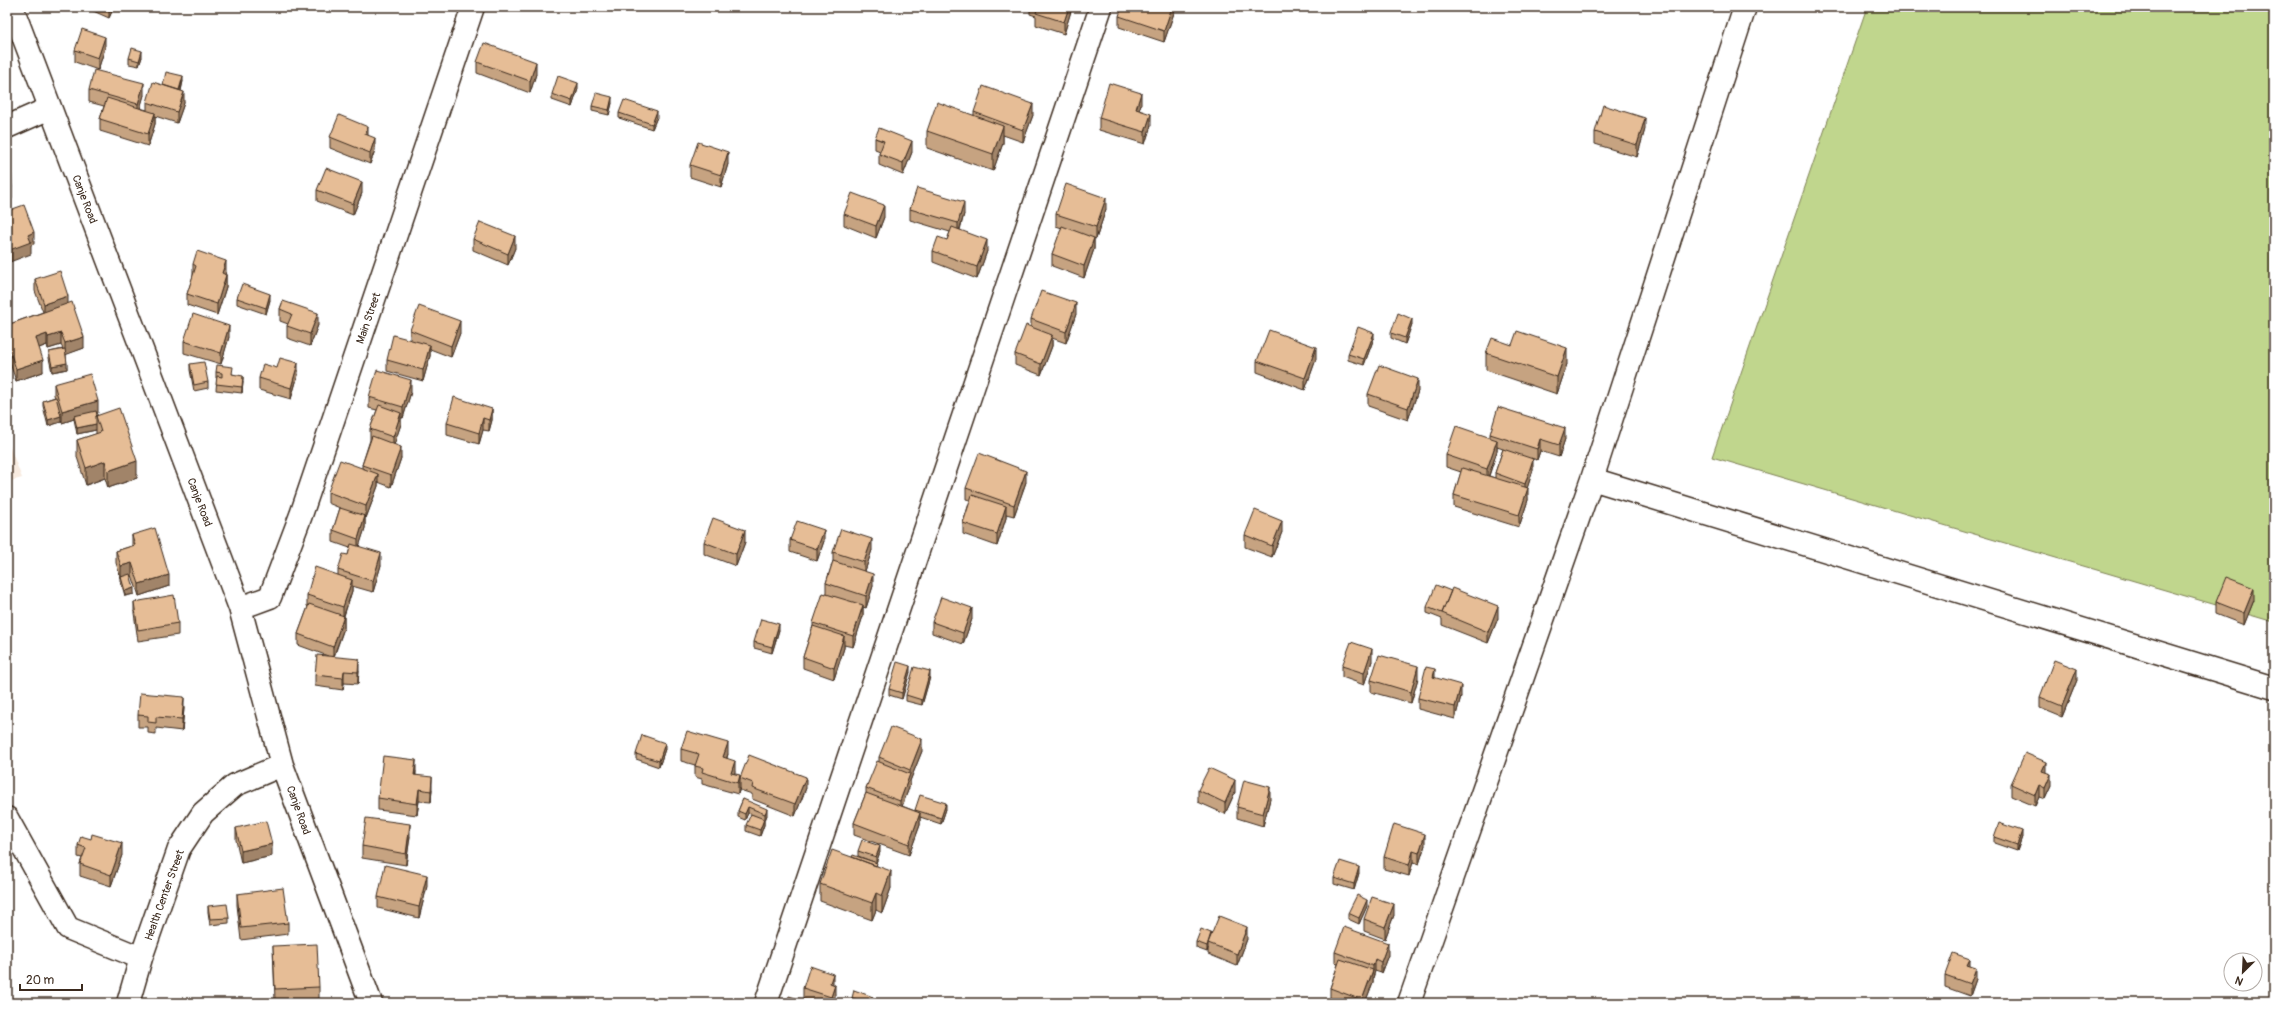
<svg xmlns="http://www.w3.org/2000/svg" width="2281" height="1010" font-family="Pangolin,sans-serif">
<rect width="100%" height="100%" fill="#fff"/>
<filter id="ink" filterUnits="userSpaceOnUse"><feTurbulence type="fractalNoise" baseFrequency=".025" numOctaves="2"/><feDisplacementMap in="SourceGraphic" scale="8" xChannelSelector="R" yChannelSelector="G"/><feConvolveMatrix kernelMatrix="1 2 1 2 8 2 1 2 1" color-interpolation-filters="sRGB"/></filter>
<g filter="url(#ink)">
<path fill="#f8ebe0" d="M7,440L22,478L7,482Z"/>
<path fill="#c0d68d" stroke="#7e8056" d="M1867,7H2274V622L1712,457Z"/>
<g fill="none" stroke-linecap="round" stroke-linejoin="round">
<g stroke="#3b2a1e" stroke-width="25">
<path id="minor" d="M12,7L240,608L282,765L371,1003
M7,127L50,108
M1592,479L2274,688
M240,608L270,597L301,515L473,7
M7,818L68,928L141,958
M128,1003L141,958L179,849L203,813L235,785L282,765
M766,1003L1101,7
M1409,1003L1592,479L1745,7"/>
</g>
<use href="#minor" stroke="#fff" stroke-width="22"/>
</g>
<path fill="#c6a381" stroke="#3b2a1e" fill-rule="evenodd" d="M91,7H114L109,18L91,10Z
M1030,7H1071V11L1064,34L1036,25V16L1030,14Z
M1176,7L1164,42L1119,27V16Z
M105,48L98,70L75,62V50Z
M142,57L139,66L129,64V58Z
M477,62L536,74L530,93L477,73Z
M183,81L181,91L184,103L177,123L155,116V124L148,146L100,131V119L104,106L89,102V90L144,95L140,108L147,110V102L163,85Z
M578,89L572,107L552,100V94Z
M612,103L609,115L592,111V106Z
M1141,104L1139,110L1151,125L1145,144L1099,130V118Z
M974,112L1033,115L1023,142L1003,135V143L993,171L927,148V131L974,115Z
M619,113L657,117L652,129L619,118Z
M1645,129L1637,157L1595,144V132Z
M368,136L375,150L370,164L330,148V137Z
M875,138L912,152L903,175L879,165V154L880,151L875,149Z
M7,159L12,188V199L7,200Z
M728,164L721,187L690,177V165Z
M317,190L362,193L353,215L317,201Z
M910,209L964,214L960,230L987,251L977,279L933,262V251L947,240L950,232L910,220Z
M1106,209L1096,239L1094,238V249L1084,278L1052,266V254L1062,228L1056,226V214Z
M844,214L884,217L876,238L844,225Z
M473,239L515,248L508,265L473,250Z
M193,264L226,272V287L217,315L187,305V294L193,276Z
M35,279L68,304L84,348L66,354L67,369L52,372L49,358V352L63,349L61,345L48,349L47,345L39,348L43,372L16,381L7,354V325L43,312L35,291Z
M237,298L270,300L266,314L237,304Z
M283,301L318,325L310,346L287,338V326L288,324L280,321V309Z
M1076,314L1066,343L1052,338V346L1041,375L1015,365V354L1031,327V319Z
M1412,324L1405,344L1391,338V333Z
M410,330L460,333L451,357L430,349V356L423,381L387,371V360L410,339Z
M229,337L221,364L184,353V341Z
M1374,338L1364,365L1348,360V354Z
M1486,353L1567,364L1557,394L1486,370Z
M1316,359L1305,390L1257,372V361Z
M190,364L208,382V388L194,391L190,370Z
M216,372L233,374L243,382L242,393L216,390L217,378H216Z
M298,375L291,399L259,390V378Z
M54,384L98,413H97V415L137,478L108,488L105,478L86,485L77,457V440L96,434V430L77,434L74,419L62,423L61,420V422L48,426L43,406V401L55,397L54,395Z
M1418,391L1408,420L1368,406V394Z
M411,392L403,418H401V424L394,444L401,458L391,487L378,482V486L366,518L365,517V528L359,546L381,565L373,592L352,586V591L344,616V628L334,657L359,671L358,684L344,683L343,690L315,686V675L328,656L298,645V634L308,607L307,606V595L338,575V570L348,555L350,548L333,542V530L340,508L328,503V492L362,468V465L370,440V429L377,410L369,408V397Z
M492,409V420L489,431L483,430L479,444L447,435V423Z
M1490,434L1565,439L1559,457L1540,451L1537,460L1531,458L1533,470L1527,488L1528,500L1519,527L1454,507V495L1461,472L1446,467V455L1490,437ZM1497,447L1503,449L1495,473V478L1489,476L1497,451Z
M1026,482L1014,516L1006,514V518L997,546L963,534V523L970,500L966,499V488Z
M1282,532L1272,557L1245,547V535Z
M132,535L169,586L139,596L132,575H130L134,594L125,596L121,582V578L116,563V551L132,546Z
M790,540L824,541L817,561L790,552Z
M704,542H745L736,566L704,554Z
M872,550L865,571L873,586L866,608L863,607V616L853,647L844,645V648L834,679L803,668V657L813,626V623L826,593V583L833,561V552Z
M2254,600L2244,625L2216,614V602Z
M134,602L178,623V635L138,641L134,613Z
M1427,607L1498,618L1488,643L1442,625V619L1427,613Z
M972,619L963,644L932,633V622Z
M779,630L772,653L754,648V642Z
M1372,661L1364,685L1342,677V666Z
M910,672L902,699L889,695V689Z
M930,677L922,705L906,701V695Z
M1418,678L1411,703L1371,692V680Z
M1435,678L1461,696L1455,719L1418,709V698Z
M2077,680L2062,717L2040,708V697Z
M184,708L182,731L156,728V734L148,733V727H138V715Z
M665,749L659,767L636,759V754Z
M681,749L728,754L727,758L735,772V774L740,777L806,788L795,816L752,799V794L740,790V788L738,794L702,784V779L695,777V765L681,761Z
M922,751L910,781V785L902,806L915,811V810L946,809L941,824L920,817V825L909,855L854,835V823L866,793V788L879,761V757Z
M416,771V775L432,789L431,802L419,801L417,815L378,810V798Z
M2046,772L2051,786L2045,799L2039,797L2035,806L2011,796V784Z
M1198,790L1235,792L1225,814L1198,802Z
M743,799L767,815L765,820L764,819V825L760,836L746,831V825L755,816L748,813L745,820L738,817V811Z
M1270,799L1263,826L1237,818V807Z
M236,828L272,856L241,863L236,840Z
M410,836L406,865L362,858V846Z
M1994,837H2022L2017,851L1994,843Z
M78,845L122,855L111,886L80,876V864L82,858L78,857Z
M1425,845L1419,864L1413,862L1409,876L1384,869V857Z
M858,851L880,852L876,863L877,866L891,888L882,913L876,910L872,920L820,901V884L852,857L874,862L858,856Z
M1359,873L1354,890L1334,884V878Z
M427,886L419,918L378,908V897Z
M237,894L288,923V934L241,940L237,905Z
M208,906L229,918V923L210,925L208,912Z
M1367,906L1359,924L1348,919V913Z
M1394,915L1385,939L1364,931V919Z
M1211,935L1247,939L1237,966L1208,954V948L1207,952L1196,948V942Z
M273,946L319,987V999L275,1001Z
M1335,952L1388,955L1381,973L1375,971L1373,978V982L1365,1003H1339L1330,1000V988L1338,964L1335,963Z
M1970,966L1976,979L1970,996L1945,987V975Z
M833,984L835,996L833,1003H814L803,999V988Z
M873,997V1003H852V998Z"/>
<path fill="#a18469" stroke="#3b2a1e" d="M111,7H114L109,18V12Z
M1069,7H1071V11L1064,34V22Z
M1172,7H1176L1164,42V31Z
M105,37V48L98,70V58Z
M142,51V57L139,66V61Z
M536,62V74L530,93V81Z
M183,76V81L179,99V93Z
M144,83V95L138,116V104Z
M578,83V89L572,107V101Z
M184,92V103L177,123V112Z
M1141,93V104L1136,121V109Z
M612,97V103L609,115V110Z
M1033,104V115L1023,142V130Z
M657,111V117L652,129V124Z
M155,113V124L148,146V134Z
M1151,114V125L1145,144V132Z
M1645,118V129L1637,157V145Z
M1003,126V143L993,171V154Z
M368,127V139L365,134Z
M375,138V150L370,164V153Z
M912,141V152L903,175V163Z
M728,152V164L721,187V175Z
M362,182V193L353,215V204Z
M1106,198V209L1096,239V227Z
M964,202V214L958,235V223Z
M884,205V217L876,238V226Z
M34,232V244L31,245V254L7,263V251L28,235Z
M515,236V248L508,265V254Z
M1094,238V249L1084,278V266Z
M987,240V251L977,279V267Z
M226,261V272L222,285V273Z
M226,275V287L217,315V304Z
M270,294V300L266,314V308Z
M68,296V308L44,316V304Z
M1076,303V314L1066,343V332Z
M318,313V325L310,346V334Z
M1412,319V324L1405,344V338Z
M460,321V333L451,357V346Z
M229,326V337L221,364V353Z
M61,333V345L48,349V337Z
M1374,333V338L1364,365V359Z
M47,334V345L36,349V338Z
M1052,335V346L1041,375V364Z
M84,337V348L65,355V343Z
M430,345V356L423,381V370Z
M1316,347V359L1305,390V378Z
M1567,348V364L1557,394V377Z
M43,360V372L16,381V369Z
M67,363V369L52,372V366Z
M298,363V375L291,399V388Z
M243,376V382L242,393V387Z
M1418,379V391L1408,420V408Z
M411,380V392L403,418V407Z
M98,401V413L75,419L74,416V419L62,423V411Z
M492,409V420L489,431V420Z
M401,413V424L393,448V437Z
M61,416V422L48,426V420Z
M483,418V430L479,444V433Z
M96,424V430L77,434V428Z
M1565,428V439L1559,457V445Z
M1540,439V451L1537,460V449Z
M1497,440V451L1487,481V469Z
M401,447V458L391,487V475Z
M1533,459V470L1525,495V484Z
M105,461V478L86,485V468Z
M137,461V478L108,488V471Z
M1026,471V482L1014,516V505Z
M378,474V486L366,518V506Z
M1528,488V500L1519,527V515Z
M1006,506V518L997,546V534Z
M365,516V528L358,550V539Z
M1282,521V532L1272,557V546Z
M745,530V542L736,566V554Z
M824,530V541L817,561V549Z
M872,539V550L864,574V562Z
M381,553V565L373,592V581Z
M132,563V575L121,578V566Z
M873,574V586L866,608V596Z
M169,575V586L139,596V584Z
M352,580V591L343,618V607Z
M134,588V594L125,596V591Z
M2254,588V600L2244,625V613Z
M863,605V616L853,647V636Z
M1498,606V618L1488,643V632Z
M972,608V619L963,644V633Z
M344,616V628L333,658V647Z
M779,624V630L772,653V647Z
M844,636V648L834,679V668Z
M1372,649V661L1364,685V673Z
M359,659V671L358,684V672Z
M910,666V672L902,699V693Z
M1418,666V678L1411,703V692Z
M1435,669V681L1433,677Z
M2077,669V680L2062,717V706Z
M344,671V683L343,690V678Z
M930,671V677L922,705V700Z
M1461,685V696L1455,719V707Z
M184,697V708L182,731V719Z
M922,739V751L910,781V785L900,812V801L910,774V770Z
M665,743V749L659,767V761Z
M728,743V754L723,769V757Z
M416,760V771L414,786V775Z
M735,761V772L732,781L731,773Z
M2046,762V774L2042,771Z
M2051,774V786L2045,799V788Z
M740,775V788L738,794V783Z
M432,777V789L431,802V791Z
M806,777V788L795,816V804Z
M1235,780V792L1225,814V803Z
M2039,785V797L2035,806V795Z
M1270,787V799L1263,826V814Z
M419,789V801L417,815V804Z
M946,803V809L941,824V818Z
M748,807V813L745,820V814Z
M767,809V815L765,820V814Z
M920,813V825L909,855V844Z
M764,819V825L760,836V830Z
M410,824V836L406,865V854Z
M2022,831V837L2017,851V845Z
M1425,834V845L1419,864V853Z
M122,843V855L111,886V875Z
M272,844V856L241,863V851Z
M880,846V852L876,863V857Z
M1413,851V862L1409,876V865Z
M1359,867V873L1354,890V884Z
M891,871V888L882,913V896Z
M427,875V886L419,918V907Z
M876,893V910L872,920V903Z
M1367,900V906L1359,924V918Z
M1394,904V915L1385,939V927Z
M1247,927V939L1237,966V954Z
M1211,933V939L1208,943V948L1207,952V946Z
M1388,943V955L1381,973V962Z
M1375,959V971L1373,978V982L1365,1003H1362V1000L1373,971V966Z
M1970,959V970L1967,965Z
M1976,968V979L1970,996V984Z
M833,974V985L830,983Z
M835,985V996L833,1003H831V997Z
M873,997V1003H870Z"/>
<path fill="#e6bd96" stroke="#3b2a1e" d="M97,7H111L109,12Z
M1038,7H1069L1064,22L1036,13Z
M1122,7H1172L1164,31L1119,16Z
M82,29L105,37L98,58L75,50Z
M484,43L536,62L530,81L477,62Z
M132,48L142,51L139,61L129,58Z
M94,70L144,83L138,104L89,90Z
M166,72L183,76L179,90L163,85Z
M558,76L578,83L572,101L552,94Z
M153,82L184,92L177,112L147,102Z
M1109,83L1141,93L1136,109L1151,114L1145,132L1099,118Z
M983,86L1033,104L1023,130L974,112Z
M596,93L612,97L609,110L592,106Z
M107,98L155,113L148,134L100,119Z
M624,100L657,111L652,124L619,113Z
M937,102L1003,126L993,154L927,131Z
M1603,105L1645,118L1637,145L1595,132Z
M339,115L368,127L365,134L375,138L370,153L330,137Z
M879,128L912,141L903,163L879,154L884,141L875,138Z
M698,142L728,152L721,175L690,165Z
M7,159H11L12,188H7Z
M326,168L362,182L353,204L317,190Z
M1066,184L1106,198L1096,227L1056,214Z
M917,188L964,202L958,223L910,209Z
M852,193L884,205L876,226L844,214Z
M24,205L34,232L28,235L31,242L7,251V211Z
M480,222L515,236L508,254L473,239Z
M1062,226L1094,238L1084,266L1052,254Z
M952,227L987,240L977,267L933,251L938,237L947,240Z
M197,251L226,261L222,273L226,275L217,304L187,294L196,266L193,264Z
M60,271L68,296L44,304L35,279Z
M242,284L270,294L266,308L237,298Z
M1041,291L1076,303L1066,332L1031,319Z
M283,301L318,313L310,334L287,326L292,314L280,309Z
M72,302L84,337L65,343L61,333L48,337L47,334L36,338L43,360L16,369L7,343V325Z
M419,306L460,321L451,346L410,330Z
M1398,313L1412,319L1405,338L1391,333Z
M193,314L229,326L221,353L184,341Z
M1026,325L1052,335L1041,364L1015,354Z
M1358,327L1374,333L1364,359L1348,354Z
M1269,330L1316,347L1305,378L1257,361Z
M1517,331L1567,348L1557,377L1486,353L1492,338L1512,345Z
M393,335L430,345L423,370L387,360Z
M65,349L67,363L52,366L49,352Z
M280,358L298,363L291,388L259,378L263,364L277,368Z
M204,362L208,382L194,385L190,364Z
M217,365L233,367L232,374L243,376L242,387L216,384L217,376L222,377V373L216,372Z
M1379,365L1418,379L1408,408L1368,394Z
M377,370L411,380L403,407L369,397Z
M90,374L98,401L62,411L54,384Z
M56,397L61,416L48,420L43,401Z
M454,397L492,409L489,420L483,418L479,433L447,423Z
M379,405L401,413L393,437L370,429Z
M1498,407L1565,428L1559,445L1540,439L1537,449L1490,434Z
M119,408L137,461L108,471L105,461L86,468L77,440L101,432L96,416Z
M96,411L97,415L96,416V424L77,428L74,416Z
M1456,426L1497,440L1487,469L1446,455Z
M372,436L401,447L391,475L362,465Z
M1503,449L1533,459L1525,484L1495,473Z
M979,453L1026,471L1014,505L966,488Z
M340,460L378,474L366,506L328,492Z
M1462,468L1528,488L1519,515L1454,495Z
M972,495L1006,506L997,534L963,523Z
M340,508L365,516L358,539L333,530Z
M1255,510L1282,521L1272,546L1245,535Z
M713,518L745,530L736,554L704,542Z
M797,521L824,530L817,549L790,540Z
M155,528L169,575L139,584L132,563L121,566L116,551L135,545L132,535Z
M841,529L872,539L864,562L833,552Z
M351,544L381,553L373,581L338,570L343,554L348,555Z
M833,561L873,574L866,596L826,583Z
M315,567L352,580L343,607L307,595Z
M130,574L134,588L125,591L121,577Z
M2226,577L2254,588L2244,613L2216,602Z
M1436,585L1451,591L1442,613L1427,607Z
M1452,588L1498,606L1488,632L1442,613Z
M823,593L863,605L853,636L813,623Z
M174,595L178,623L138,630L134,602Z
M941,597L972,608L963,633L932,622Z
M309,604L344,616L333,647L298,634Z
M761,619L779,624L772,647L754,642Z
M813,626L844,636L834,668L803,657Z
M1351,642L1372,649L1364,673L1342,666Z
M317,655L359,659L358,672L344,671L343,678L315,675Z
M1379,655L1418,666L1411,692L1371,680Z
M2054,660L2077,669L2062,706L2040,697Z
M897,662L910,666L902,693L889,689Z
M914,667L930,671L922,700L906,695Z
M1426,667L1435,669L1433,677L1461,685L1455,707L1418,698Z
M140,693L184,697L182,719L156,717V723L148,722V716L138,715Z
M891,727L922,739L910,770L879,757Z
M687,731L728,743L723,757L735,761L731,773L740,775L738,783L702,772L703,768L695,766L699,754L681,749Z
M642,735L665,743L659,761L636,754Z
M2025,753L2046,762L2042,771L2051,774L2045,788L2039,785L2035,795L2011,784Z
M749,755L806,777L795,804L752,788L753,783L740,778Z
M383,756L416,760L414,775L432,777L431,791L419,789L417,804L378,798Z
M877,761L910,774L900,801L866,788Z
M1209,768L1235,780L1225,803L1198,790Z
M1244,780L1270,787L1263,814L1237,807Z
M866,793L920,813L909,844L854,823Z
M920,795L946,803L941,818L915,810Z
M743,799L767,809L765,814L748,807L745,814L738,811Z
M751,814L764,819L760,830L746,825Z
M366,818L410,824L406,854L362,846Z
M266,821L272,844L241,851L236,828Z
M1999,823L2022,831L2017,845L1994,837Z
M1394,824L1425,834L1419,853L1413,851L1409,865L1384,857Z
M92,834L122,843L111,875L80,864L86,848L78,845L81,836L91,839Z
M862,840L880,846L876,857L858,851Z
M832,850L891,871L882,896L876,893L872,903L820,884Z
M853,855L877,863L876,866L852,857Z
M1340,861L1359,867L1354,884L1334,878Z
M385,865L427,875L419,907L378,897Z
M283,888L288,923L241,928L237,894Z
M1357,895L1367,900L1359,918L1348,913Z
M1372,897L1394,904L1385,927L1364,919Z
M227,904L229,918L210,919L208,906Z
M1219,916L1247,927L1237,954L1208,943Z
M1344,927L1388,943L1381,962L1375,959L1373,966L1335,952Z
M1201,929L1211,933L1207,946L1196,942Z
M317,944L319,987L275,989L273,946Z
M1953,953L1970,959L1967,965L1976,968L1970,984L1945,975Z
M1340,959L1373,970L1362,1000L1330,988Z
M810,966L833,974L830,983L835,985L831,997L803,988Z
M854,990L873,997L870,1003H855L856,999L852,998Z
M789,996L813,1003H787Z
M329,1000V1003H276Z"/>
</g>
<g text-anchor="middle" stroke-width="4" stroke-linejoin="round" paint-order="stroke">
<g font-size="11" fill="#3b2a1e" stroke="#fff">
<text transform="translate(85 199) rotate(69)" y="4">Canje Road</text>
<text transform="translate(368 318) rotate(-71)" y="4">Main Street</text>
<text transform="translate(200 502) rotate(69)" y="4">Canje Road</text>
<text transform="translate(299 810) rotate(70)" y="4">Canje Road</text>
<text transform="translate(164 895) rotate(-70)" y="4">Health Center Street</text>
</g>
</g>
<rect width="2281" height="1010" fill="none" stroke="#fff" stroke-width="24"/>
<rect x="12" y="12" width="2257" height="986" fill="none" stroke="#3b2a1e" stroke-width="1.5" filter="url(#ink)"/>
<g transform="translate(2243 972) rotate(204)"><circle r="19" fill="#ffffff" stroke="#b1aaa5"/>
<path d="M0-3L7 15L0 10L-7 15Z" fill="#3b2a1e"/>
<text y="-6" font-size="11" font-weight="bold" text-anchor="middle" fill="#3b2a1e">N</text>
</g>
<path d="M20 984v6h62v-6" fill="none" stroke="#3b2a1e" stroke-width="2"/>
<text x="26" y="984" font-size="12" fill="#3b2a1e" stroke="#ffffff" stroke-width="3" paint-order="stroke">20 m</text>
</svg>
